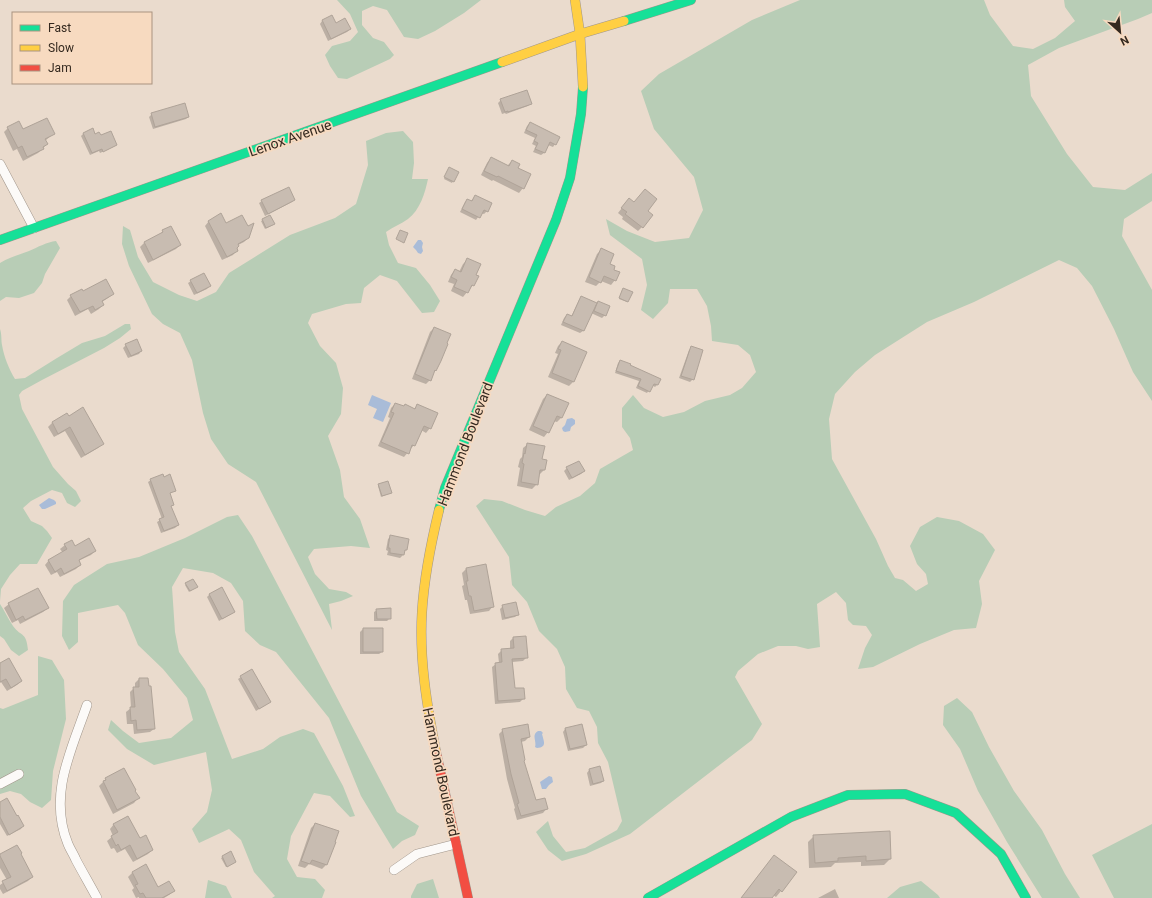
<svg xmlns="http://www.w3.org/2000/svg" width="1152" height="898" font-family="Roboto,sans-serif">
<rect width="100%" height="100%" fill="#eadbcd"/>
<path fill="#b8cdb6" d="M337,0H481L464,13L435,31L418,39L404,37L387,10L373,6L362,11V25L373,38L384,42L394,55L390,59L347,79L338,78L330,66L325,55L332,46L350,41L358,32L350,14Z
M800,0H984L990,15L1013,46L1033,49L1055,38L1075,21L1065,7L1064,0H1152V13L1138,19L1059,48L1028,65L1031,96L1067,154L1093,187L1125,190L1152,173V201L1124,219L1122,236L1152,290V401L1133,372L1114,329L1092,286L1077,268L1059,260L974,302L927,322L875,355L855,372L835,394L829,419L832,459L876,539L888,566L895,578L903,580L916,591L928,584L926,574L917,564L910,546L920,527L937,517L959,521L983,534L995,550L979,581L982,604L976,628L954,630L920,644L873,667L858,669L865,648L872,635L866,626L853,625L848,620L846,603L836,592L817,604L820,647L808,649L796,646H778L758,654L738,671L735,677L762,724L752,740L630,834L586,854L562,861L548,850L536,832L548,821L553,836L566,852L585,848L617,830L622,821L608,762L598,743L597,727L589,711L577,708L566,689L565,667L557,649L539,631L527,602L512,585L509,557L476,506L484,499L502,501L525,510L545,516L556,507L580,496L595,483L600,469L633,450L630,438L622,427V408L633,395L644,408L663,417L684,412L705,401L730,395L742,388L756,372L750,355L738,345L712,341L711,326L707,306L697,289H670L668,303L653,319L641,310L647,285L642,259L610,235L606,219L627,231L655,242L689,238L703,210L694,177L654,129L641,91L659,74L752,20Z
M403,131L413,142L414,163L412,179H428C425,193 420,210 408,219C401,224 393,227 386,232L389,245L398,263L416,268L430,285L440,301L434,312L422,313L397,281L380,275L364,288L361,303L346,304L312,314L308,323L320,346L336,363L343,388L341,414L328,436L340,470L344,497L360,519L370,548L351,546L314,549L308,557L315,574L329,589L346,592L353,596L341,601L329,604L332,630L256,482L228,464L211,439L203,413L192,360L180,333L163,324L152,314L129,266L122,244L123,226L130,230L138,257L153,282L179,295L197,301L216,292L229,273L290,235L335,218L356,204L368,165L366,141L386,133Z
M56,241L60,248L45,274L42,283L34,293L19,298L6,297L0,301V263C10,257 19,255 29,251C38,247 47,242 56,241Z
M125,324H130L131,329L120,338L104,348L42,380L22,391L19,395L22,409L53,467L68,484L76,491L81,501L75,507L67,503L62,493L52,490L31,501L23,508L31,521L42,526L47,531L52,538L37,564H20L10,575L1,589L0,601V329C2,335 1,340 2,345C4,357 9,369 15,379L25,378L57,358L82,343L105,336Z
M238,515L252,536L397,812L419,826L415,835L402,841L393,849L361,796L329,718L276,652L260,645L245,631L243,601L231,583L213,573L183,568L172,587L175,632L179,652L205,689L232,759L263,749L280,737L303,729L314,733L343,786L355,816L350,817L330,796L314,793L291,836L287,859L297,877L315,879L325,890L322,898H272L275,896L254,872L241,840L229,829L199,843L192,829L207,812L212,790L206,752L154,765L127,749L108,730L111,720L123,731L139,743L171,738L193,720L187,698L163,669L138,645L125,613L118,605L78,613V642L69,650L62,636L63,601L74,585L107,564L139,557L185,538L227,517Z
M0,604C5,611 8,619 13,626C22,638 26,631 28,650L19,656L11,650L4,639L0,636Z
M38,656L52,660L64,680L66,719L53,771L51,800L42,808L30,802L21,794L10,791L0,794V708L3,709L38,695Z
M957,698L972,712L989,747L1014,791L1042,830L1065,874L1080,898H1042L1007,842L978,791L960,749L943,725L944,706Z
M1152,824V898H1114L1092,855Z
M433,879L439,898H411V896L417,884Z
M208,880L226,886L232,898H205Z
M921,881L938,895L940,898H887L900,887Z"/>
<path fill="#a9bcd8" d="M418,240H421L423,243L422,247L423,251L421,254L418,253L416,250L413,247Z
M372,395L391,403L383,422L373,418L377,409L368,405Z
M572,418L575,420V424L571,427L570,431L565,432L563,431L562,428L565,425L567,419Z
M49,498L54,500L56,502V504L45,509H42L39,505Z
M538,731H541L543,733L542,734C544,742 547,747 537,748L535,747C537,741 531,735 538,731Z
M549,776L552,777L553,782L549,785L546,789H542L540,782Z"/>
<path fill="#0003" d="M332,16L335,24L350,29L347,32L328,41L320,24L322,21Z
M501,100L530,104L528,106L506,114L505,113L502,114L498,103Z
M152,114L188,117L186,119L153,129L149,117Z
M530,123L555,144L553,147L548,145L544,153L541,155L533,152L536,146L532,144L535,138L524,133L527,126Z
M8,128L23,131L54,133L45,141L47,144L38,153L23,161L17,149L13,151L4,132Z
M83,134L100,136L116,145L113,147L100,153L99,151L90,155L81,136Z
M491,158L507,166L512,161L517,168L530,175L523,188L519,193L493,180L492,181L481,175L487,163Z
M448,170L457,173L452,183L444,179Z
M475,196L491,203L487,211L484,214L481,213L476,220L460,212L465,202L468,200L471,201Z
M294,200L292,202L265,216L259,203L262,201Z
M625,204L647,211L642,227L638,231L622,219L623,217L618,213Z
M270,216L273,225L265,229L261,221Z
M209,221L226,225L249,237L244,242L238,245L236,248L237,250L233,255L222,260L205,226Z
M163,231L180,245L176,249L148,263L140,247L144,243L158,236Z
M601,250L612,270L615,280L611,285L601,281L596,286L585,282L597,254Z
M468,259L475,275L473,285L463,297L451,291L454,284L448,282L451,275L455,270L459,272L463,264Z
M191,281L209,286L207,289L194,295L188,283Z
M622,290L628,301L627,302L619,299Z
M83,293L113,294L108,298L102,302L103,305L99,309L91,314L88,309L75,316L67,300L71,296Z
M581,297L596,304L598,302L605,315L602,318L591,313L583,331L580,333L561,325L564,318L567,315L571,317L579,300Z
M434,328L436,370L433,373L430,380L426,384L412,379L430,332Z
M562,342L586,352L573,382L569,386L548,377L558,354L555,353L558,346Z
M126,345L141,351L139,354L128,358L123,348Z
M692,347L693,379L690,382L679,378L689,350Z
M620,361L629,366L657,385L655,387L652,385L647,393L636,388L639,381L615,373L618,363Z
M547,395L567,404L561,418L557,422L553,421L548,432L544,437L529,430L543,399Z
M395,404L403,407L414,409L418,405L430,428L426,433L421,430L414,445L404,457L378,446L390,418L388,417L391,408Z
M67,415L68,417L102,444L98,448L81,458L65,431L54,437L48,427L52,423Z
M528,444L541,460L546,461L544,470L540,474H539L537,484L532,489L517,486L520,468L518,467L520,459L522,457L523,448Z
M567,468L584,471L581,474L569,480L564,471Z
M151,480L175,490L169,494L173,504L170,507L178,525L175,528L161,533L157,522L162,519L148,482Z
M379,485L391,493L381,497L378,486Z
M391,536L406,550L403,552V555L400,558L387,555L388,551L386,550L388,539Z
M65,545L95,551L91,555L78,561L80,565L76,569L60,577L57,572L51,575L45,565L49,560L63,553L60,549Z
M485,566L493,606L489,611L470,614L467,600H465L462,586L464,585L462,573L466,569Z
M186,584L195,588L189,592L185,585Z
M221,588L234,612L231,614L219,621L207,597L209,595Z
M9,604L48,608L43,612L20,624L18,620L12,623L4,608Z
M503,606L517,615L515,617L502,620L500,609Z
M377,610L390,618L387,621H374V612Z
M363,629L382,652L379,654H360V632Z
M513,638L527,657L523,661L512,662L514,690L524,698L520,702L495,704L492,667L496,664L499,663L498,654L502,650L510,649V641Z
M0,664L21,681L17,685L7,691L1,682L0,683Z
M251,670L267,704L256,711L238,679Z
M139,679L154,729L150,732L134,734L133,724H127L126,712L131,708L130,692L134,688H135V683Z
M565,729L586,745L583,748L568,751L563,732Z
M503,730L529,737L525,741L521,742L523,761L535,802L547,808L543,813L517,820L514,809L515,808L507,779L499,734Z
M600,768L603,781L601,783L590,786L587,773L589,770Z
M106,779L134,791L138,798L134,803L113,814L99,786Z
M0,803L17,817L23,826L21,829L7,836L0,824Z
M114,824L139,840L152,850L148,854L133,862L125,849L117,853L114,848L111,849L107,841L113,836L110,829Z
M315,824L334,842L326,865L322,869L309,864L305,868L298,866L311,828Z
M814,836L890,859L884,865L861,866V862L835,863L831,867L809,868L808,842Z
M230,852L234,863L226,867L221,858Z
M20,854L32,877L28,881L3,894L0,889V885L7,880L0,868V855Z
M769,862L781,891L776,897L773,895L771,898H741Z
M146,866L158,888L174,891L169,895L164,898H139V897L136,898L132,890L134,888L128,877L132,873Z
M835,889L839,898H818Z"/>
<path fill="#c8bcb1" stroke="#afa398" d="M332,15L336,23L345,18L351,29L331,39L322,20Z
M527,90L532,104L508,112V111L505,112L500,99Z
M185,103L189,117L155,127L151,113Z
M47,118L55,134L45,139L48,144L43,147L44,149L27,157L22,146L18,148L7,127L19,121L23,129Z
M530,122L560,137L556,145L550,142L545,153L535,149L538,143L534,141L537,135L526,130Z
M93,128L95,134L99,132L101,135L111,131L117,145L103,152L102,149L92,153L83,133Z
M491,157L509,166L512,160L520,164L518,168L531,174L524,189L498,176L497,177L484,171Z
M449,167L459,172L454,182L444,177Z
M289,187L295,200L268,214L261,200Z
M645,189L657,199L648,211L653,215L643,228L625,214L627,212L621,208L629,198L634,202Z
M475,195L492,203L488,212L484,210L480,218L462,209L467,199L472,201Z
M221,213L226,223L242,215L248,226L254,223L249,238L238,244L239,246L237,248L238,251L227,257L208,221Z
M270,215L275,224L266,228L262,219Z
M171,226L181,245L153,260L144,242L163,232L162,230Z
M400,230L408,233L404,243L396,239Z
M601,248L614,254L610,264L615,266L614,270L620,272L616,281L604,276L601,283L589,277Z
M467,258L481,264L476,275L479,276L474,286L472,285L468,293L454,287L457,280L451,277L455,269L461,272Z
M204,273L211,286L197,293L190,280Z
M106,279L114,294L102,301L104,305L95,310L93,306L80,312L70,295L82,289L83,291Z
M623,288L633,292L628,302L619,298Z
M581,296L597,303L584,331L563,322L567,314L572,316Z
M598,301L610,306L606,316L594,311Z
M434,327L451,334L447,343L448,344L441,361L436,371L435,370L431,381L415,374Z
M137,339L142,351L131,356L125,344Z
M562,341L587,352L574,382L552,373L561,350L558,349Z
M691,346L703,350L694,380L681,376Z
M620,360L631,364L630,365L661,379L658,385L654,384L650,392L638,386L641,379L616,371Z
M547,394L569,403L562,418L557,416L549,433L533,426Z
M395,403L404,406L405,404L415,409L417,404L438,413L431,429L424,426L415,446L412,445L409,454L381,442L394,413L391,412Z
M83,407L104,444L85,455L70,427L58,434L52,422L67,413L69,416Z
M527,443L545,446L542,459L547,460L545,470H540L538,485L521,482L524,464L522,463L524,453L525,454Z
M579,461L585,471L572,478L566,467Z
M163,474L164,477L170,474L176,491L170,493L174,505L171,506L179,525L164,531L159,519L164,517L150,479Z
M388,481L392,493L382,496L378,484Z
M390,535L409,539L407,550H405L404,555L390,553V548H388Z
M89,538L96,551L79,560L81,565L64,574L61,568L55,572L48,560L67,549L64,544L72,540L75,546Z
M486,564L494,607L474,611L471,596H469L466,581H468L466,568Z
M193,579L198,587L190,591L185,583Z
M222,587L235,612L222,619L209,594Z
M38,588L49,608L25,620L23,616L16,620L8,603Z
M516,602L519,615L505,618L502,605Z
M391,608V619H377L376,609Z
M363,628H383V652H363Z
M526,636L528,658L512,659L515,688H524L525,699L498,701L495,663L502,662L501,649L514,648L513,637Z
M9,658L22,681L11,688L6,679L0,682V663Z
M252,669L271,702L259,709L240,676Z
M139,678H148L149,686H151L155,729L137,730L136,720L131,721L130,707H135L133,687H139Z
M528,724L530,737L521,739L525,760L524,761L536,800L545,798L548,809L521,816L517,804L519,803L511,774L502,729Z
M582,724L587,745L570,749L565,728Z
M600,766L604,781L593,784L589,769Z
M124,768L136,790L135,791L140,798L117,810L103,781L106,780L105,778Z
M7,798L17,816L18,815L24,826L9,835L0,817V802Z
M128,816L140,838L146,835L153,850L137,859L130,845L121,850L118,844L116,846L111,836L118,832L113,824Z
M315,823L339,831L335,842H336L327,865L312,860L310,864L301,861Z
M890,831L891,859L866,861V856L838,858V861L815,863L813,835Z
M17,845L22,853L21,854L33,877L7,891L2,881L11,877L0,856V854Z
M231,851L236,862L227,867L222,856Z
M774,855L797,872L782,892L779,889L772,898H741Z
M146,864L158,887L169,881L175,891L162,898H146L143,893L140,894L135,885L138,884L132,872Z"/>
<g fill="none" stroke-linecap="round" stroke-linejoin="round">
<g stroke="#a1968b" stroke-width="10">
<path id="street" d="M0,164L34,228
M87,705C71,751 48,795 68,844C70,849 74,855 76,860C83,873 90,885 97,898
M0,784L19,774
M394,870L417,854L456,844"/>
</g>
<g stroke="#a1968b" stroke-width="10">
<path id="fast" d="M624,21L691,0
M0,240L502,62
M439,510L445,488L556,220L570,178L581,114L583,87
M648,898L791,817L848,795L905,794L956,813L1001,854L1026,898"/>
</g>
<g stroke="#a1968b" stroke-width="10">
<path id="slow" d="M575,0L580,34L583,87
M502,62L580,34L624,21
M436,752C427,706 419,659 422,612C424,578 431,543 439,510"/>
</g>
<g stroke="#a1968b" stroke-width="10">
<path id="jam" d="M436,752L468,898"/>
</g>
<use href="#street" stroke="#fcfaf8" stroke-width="9"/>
<use href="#fast" stroke="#16e098" stroke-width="9"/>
<use href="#slow" stroke="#ffcf43" stroke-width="9"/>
<use href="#jam" stroke="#f24e42" stroke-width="9"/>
</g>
<g text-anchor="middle" stroke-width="3.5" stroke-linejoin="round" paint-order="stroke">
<g font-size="14" fill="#34291f" stroke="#f7dac0">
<text transform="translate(290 138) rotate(-19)" y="5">Lenox Avenue</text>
<text transform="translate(465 444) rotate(-69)" y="5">Hammond Boulevard</text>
<text transform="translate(441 772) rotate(78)" y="5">Hammond Boulevard</text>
</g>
</g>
<rect x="12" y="12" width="140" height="72" fill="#f7dac0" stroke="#a99380"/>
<rect x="20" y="25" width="20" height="6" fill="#16e098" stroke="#a99380"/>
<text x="48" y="32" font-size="12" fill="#34291f">Fast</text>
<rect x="20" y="45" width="20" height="6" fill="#ffcf43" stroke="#a99380"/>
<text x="48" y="52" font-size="12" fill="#34291f">Slow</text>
<rect x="20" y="65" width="20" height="6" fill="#f24e42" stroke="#a99380"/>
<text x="48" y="72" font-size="12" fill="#34291f">Jam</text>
<g transform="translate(1120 32) rotate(153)" stroke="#f7dac0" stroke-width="3" paint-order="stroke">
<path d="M0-3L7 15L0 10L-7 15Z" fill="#34291f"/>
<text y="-6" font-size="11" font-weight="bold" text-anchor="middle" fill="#34291f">N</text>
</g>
</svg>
